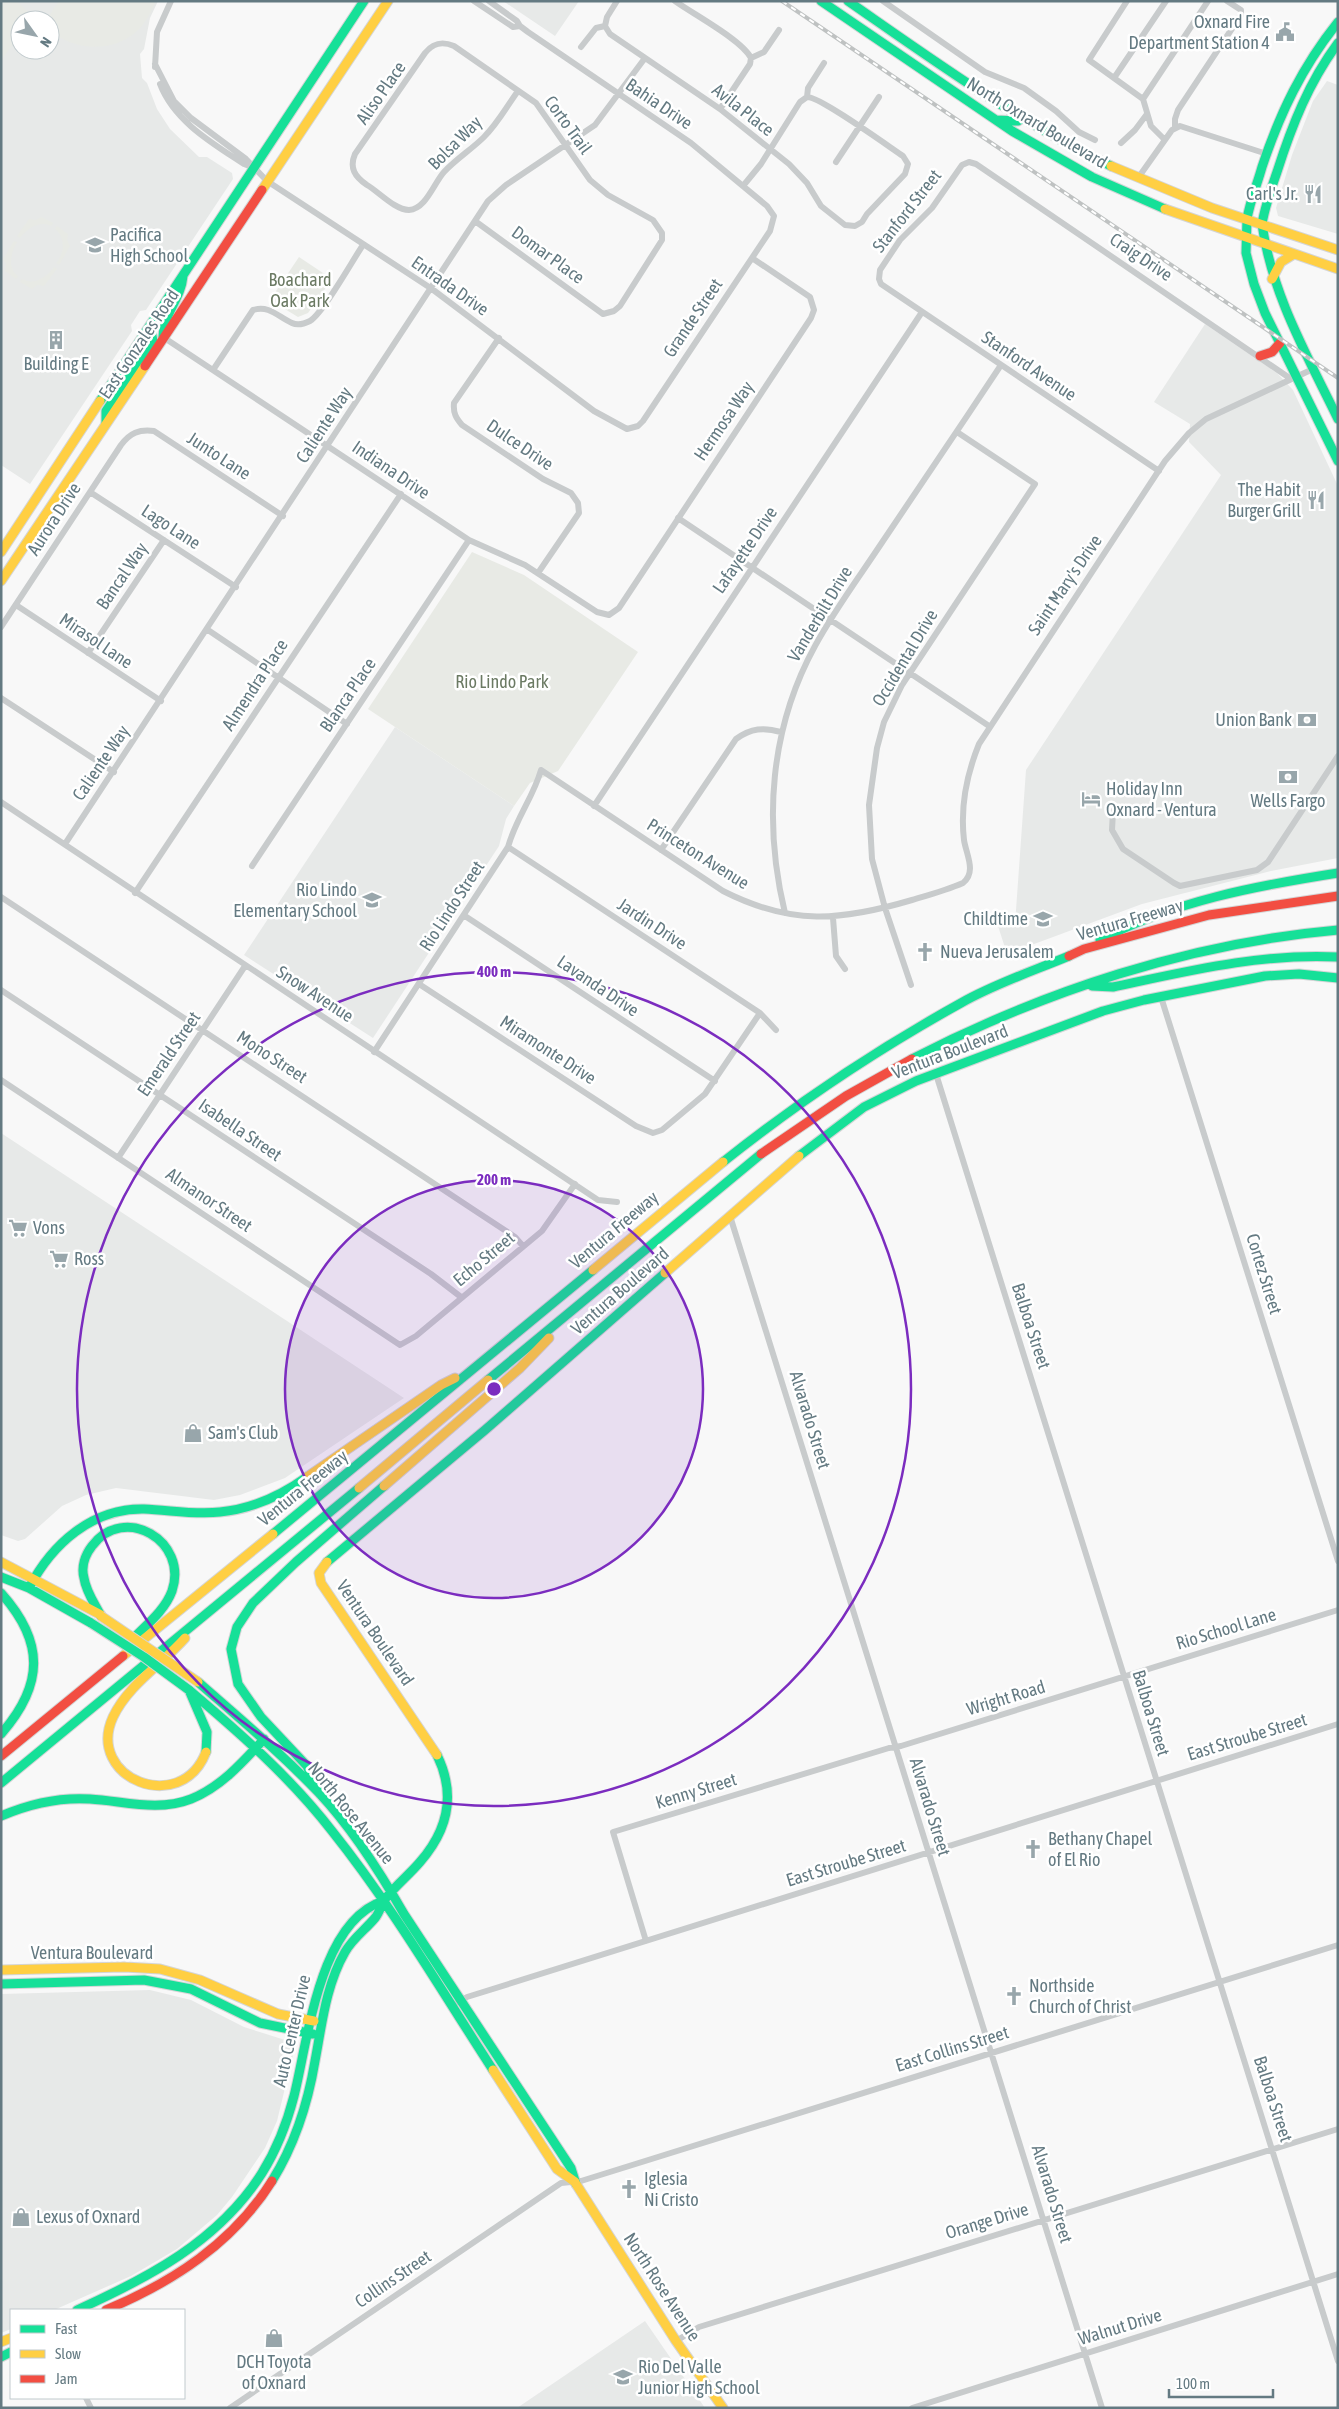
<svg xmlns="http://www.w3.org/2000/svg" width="1339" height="2409" font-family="'Asap Condensed',sans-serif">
<rect width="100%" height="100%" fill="#f8f8f8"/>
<path fill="#e7e9e8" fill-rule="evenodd" d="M1,1H158L150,18L144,49L140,54L142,78L147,83L157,109L170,129L199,157H207L232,173L233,179L146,310L140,311L131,325L132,331L30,484L1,465ZM20,20H50V50H20Z
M503,1H579L555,36Z
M1327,81L1338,85V234L1278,216L1276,208L1292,155L1313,101Z
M1205,324L1277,373L1293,390L1338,486V858L1271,871L1142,904L1007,954L998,926L1015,924L1026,770L1221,475L1189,442L1190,424L1154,402Z
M395,727L514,806L506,819L499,846L373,1038L244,955Z
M1,1133L404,1398L285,1478L240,1495L214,1500L116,1488L86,1495L62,1506L25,1539L18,1541L1,1535Z
M150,1990L191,2000L244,2027L285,2040L294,2051L277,2121L265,2148L232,2197L217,2215L177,2249L131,2276L54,2310H11V2329L1,2333V1994Z
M645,2321L705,2408H517Z"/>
<path fill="#e8eae5" d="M1,1H17L32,16L29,20H20V34L1,61Z
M59,1H153L155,3C150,14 145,24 136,32C112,53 73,51 50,30V20H46Z
M41,217L53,223L51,226C39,220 27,229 20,238L17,236L29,219L36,220Z
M57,226L68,234L67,240L70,246L59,265L56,263C64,255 66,237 55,229Z
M14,241L17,242C11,253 7,268 18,276L16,279L5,271L6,264L3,259Z
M299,257L332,279L308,313L298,317L270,300Z
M54,267L57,269L44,286L37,285L32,289L20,282L22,279C34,286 47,277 54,267Z
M472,552L524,575L638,652L558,771L530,783L514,806L368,709Z"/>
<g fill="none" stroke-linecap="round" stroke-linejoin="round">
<g stroke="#d4d5d6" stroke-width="11">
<path id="fast" d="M821,1L1012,131L1092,177L1165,209
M848,1C933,60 1017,121 1111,166
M996,120L1018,121L1022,117
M1247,219C1250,201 1257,185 1262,167C1280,113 1302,67 1338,22
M1247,219L1246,253L1254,284L1265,313L1338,461
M1262,224C1265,206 1271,189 1277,172C1292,125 1309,82 1338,43
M1262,224C1272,295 1307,355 1338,419
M163,337C163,314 181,299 183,276
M100,401L364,1
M106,423V411L153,341L150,326
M1100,940C1175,901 1255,886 1338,873
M1092,986L1113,987C1188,971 1261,953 1338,957
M912,1059C1044,991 1190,943 1338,930
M799,1156L864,1107L916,1081L1103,1011L1144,1000L1265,976L1299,974L1338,978
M723,1162C797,1103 878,1049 961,1003C994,984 1033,971 1069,956
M488,1380L761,1154
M273,1534L593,1270
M327,1562L485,1430L665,1273
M1,1577L29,1588L91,1623
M29,1588C52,1544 92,1508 144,1509C170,1510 195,1515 220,1512C252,1509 282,1495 307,1477
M1,1593C45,1642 44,1685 1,1734
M101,1616C95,1604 86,1592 84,1578C81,1567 85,1555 92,1546C124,1503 189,1541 172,1591C164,1613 141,1629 126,1646
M198,1682C239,1718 281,1753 319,1793C352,1828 380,1872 404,1914L571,2168L576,2184
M189,1690C240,1733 291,1778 332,1831C392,1906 441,1990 493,2070
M189,1690L207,1732L206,1752
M1,1783L359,1488
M320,1794L307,1766L261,1717L238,1684L231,1649L237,1627L253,1603L296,1562L384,1486
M1,1816C29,1804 59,1797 90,1799C124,1801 158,1812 191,1799C221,1787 243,1762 264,1739
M1,1984L144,1980L191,1989L260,2023L313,2034
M272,2181C295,2144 308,2103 315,2061C322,2024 326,1985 345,1952C353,1938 365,1930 375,1918C380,1912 381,1904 386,1898C396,1885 409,1875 420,1862C448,1830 456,1794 437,1755
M77,2310C148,2278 219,2241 262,2173C277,2149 287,2123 294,2096C308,2041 319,1922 383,1901
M1,2357L11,2352"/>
</g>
<g stroke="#d4d5d6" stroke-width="11">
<path id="slow" d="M1111,166L1212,208L1338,250
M262,190L388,1
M1165,209L1338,269
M1272,279L1281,262L1294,254
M1,552L100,401
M1,581L145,366
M593,1270L723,1162
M665,1273L799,1156
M307,1477L441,1385L455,1378
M384,1486L520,1368L549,1338
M359,1488L488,1380
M1,1562L101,1615
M327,1562L319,1573L321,1583L437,1755
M185,1638C162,1664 128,1685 113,1717C85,1778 181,1817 206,1752
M123,1656L273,1534
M1,1970L124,1967L160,1969L200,1980L278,2014L314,2021
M493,2070L557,2169L575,2182
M576,2184L676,2341L723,2408
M1,2342L11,2338"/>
</g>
<g stroke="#d4d5d6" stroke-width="11">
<path id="jam" d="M1260,356L1272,352L1280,343
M145,366L262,190
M1069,956L1084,949L1209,915L1338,896
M761,1154L846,1096L912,1059
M1,1756L123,1656
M106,2310C173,2282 233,2243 272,2181"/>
</g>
<path stroke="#c8cbcc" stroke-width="6" d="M474,1L513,27L520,26
M675,1C693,14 742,40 751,58
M883,1L985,72L1024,88L1056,111L1079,132L1095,140
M1127,1L1089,60L1143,99L1151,126L1165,140
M605,26L610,34L720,109L789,164L807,183L821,206L845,225L855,226L862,222L867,214L905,174L908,164L903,156C888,146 819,96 807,97
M581,47L596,28L605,26L607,17L617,1
M751,58L764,52L779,30
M155,64L174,101L191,118L246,159L267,181L432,289L594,411L627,429L638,426L643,421L770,231L774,216L767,206L691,143L528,32L520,26L517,21L489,1
M155,67L157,32L171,1
M1114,78L1166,1
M160,84C174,121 212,143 244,164L252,167
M1143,99L1208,1
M720,109L750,64L751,58
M1175,127V119L1178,110L1241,15V10L1227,1
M1121,143L1135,130L1147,114
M836,162L879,97
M1138,178L1172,130L1180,126L1267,154
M743,186L761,164L800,102L807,97L808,88L824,63
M475,221L603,314L614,311L620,306L662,240V233L653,220L608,195L590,180L536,103L454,46C442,41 433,43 425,53L355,154C349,168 355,177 367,185C379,192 395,210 409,210C426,209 434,183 444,172C456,159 472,149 484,137C498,123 507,106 518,91
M163,337L469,540L525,565L597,612L609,615L619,608L811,318L814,310L810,297L752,258
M499,338L454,403C453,413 456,418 462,425L543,479L571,493L578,503L579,513L538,573
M213,370L253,310C270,305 278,317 292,323C298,326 304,324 310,321C324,312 352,261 363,245
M1159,471L881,284L879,279L880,270L900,240L932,208L962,165L969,162L976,164L1291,379
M90,492L236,587
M678,518L989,726
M16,605L161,701
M1,627L121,445C130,433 139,429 154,431L283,516
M208,630L347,724
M88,653L164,540
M1,698L114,772
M1,802L598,1200L617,1202
M594,806L922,312
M1113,811L1112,830L1123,849L1174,883L1180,886L1257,870L1268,862L1338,756
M65,844L488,201L506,185L595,125L645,58
M508,847L760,1013L776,1030
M661,850L736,739C751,728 764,727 781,732
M252,866L469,540
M135,893L401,494
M1,897L474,1210L515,1237L523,1246
M785,913C763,822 770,728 815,646C835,609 860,576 883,541C922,483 962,424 1001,365
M465,916L715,1081
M833,918L836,956L845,969
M419,984L636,1126L653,1133L662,1130L705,1094L760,1013
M911,985L885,908L872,859L869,805L877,748L884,722L902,685L1035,484L957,432
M1,990L431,1274L461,1297
M1161,997L1338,1561
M374,1052L508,847C516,818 533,798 541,770L723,891C792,926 841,921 912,900C929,895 947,890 963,883C977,872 966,854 964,840C960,806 966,776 979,744L1165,461L1189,433L1206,419L1313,369
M936,1074L1338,2361
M1,1080L400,1345L416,1336L542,1231L575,1184
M118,1158L245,966
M730,1216L1102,2408
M646,1941L613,1832L889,1748L901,1746L1338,1610
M451,2006L467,1997L1338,1724
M676,2341L699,2327L1338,2129
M86,2398L91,2408
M230,2408L561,2183L581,2181L1338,1945
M912,2408L1338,2274"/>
<use href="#fast" stroke="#16e098" stroke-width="9"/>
<use href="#slow" stroke="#ffcf43" stroke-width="9"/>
<use href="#jam" stroke="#f24e42" stroke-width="9"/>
<g stroke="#bfc2c2" stroke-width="4">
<path id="rail" d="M782,1L1338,378"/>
</g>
<use href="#rail" stroke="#fff" stroke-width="2" stroke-dasharray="5.5" stroke-linecap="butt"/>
<g stroke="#d4d5d6" stroke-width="11" stroke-linecap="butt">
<path id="fast-bridge" d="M91,1623L144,1657L189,1690"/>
</g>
<g stroke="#d4d5d6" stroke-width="11" stroke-linecap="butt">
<path id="slow-bridge" d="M101,1616L198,1682"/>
</g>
<use href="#fast-bridge" stroke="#16e098" stroke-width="9"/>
<use href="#slow-bridge" stroke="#ffcf43" stroke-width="9"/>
</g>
<circle cx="494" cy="1389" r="209" fill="#7b2cbf" fill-opacity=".12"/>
<g fill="none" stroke="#7b2cbf" stroke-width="2.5">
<circle cx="494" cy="1389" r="209"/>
<circle cx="494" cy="1389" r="417"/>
</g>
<defs>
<g id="civic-bare" transform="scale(1.5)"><path d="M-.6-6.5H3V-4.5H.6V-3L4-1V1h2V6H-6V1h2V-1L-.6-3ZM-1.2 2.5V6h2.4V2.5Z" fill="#98a6ab" stroke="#fff" stroke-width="2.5" paint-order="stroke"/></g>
<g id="restaurant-bare" transform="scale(1.5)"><path d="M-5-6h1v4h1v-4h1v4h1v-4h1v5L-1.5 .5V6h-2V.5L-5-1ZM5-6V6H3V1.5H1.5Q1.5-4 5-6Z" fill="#98a6ab" stroke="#fff" stroke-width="2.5" paint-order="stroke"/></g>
<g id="school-bare" transform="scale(1.5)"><path d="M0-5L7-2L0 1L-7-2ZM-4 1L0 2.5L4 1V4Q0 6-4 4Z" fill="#98a6ab" stroke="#fff" stroke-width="2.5" paint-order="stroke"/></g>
<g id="building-bare" transform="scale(1.5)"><path d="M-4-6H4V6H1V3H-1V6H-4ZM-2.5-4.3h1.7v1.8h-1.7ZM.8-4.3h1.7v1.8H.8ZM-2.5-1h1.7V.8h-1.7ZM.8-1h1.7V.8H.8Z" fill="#98a6ab" stroke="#fff" stroke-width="2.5" paint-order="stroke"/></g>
<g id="bank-bare" transform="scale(1.5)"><path d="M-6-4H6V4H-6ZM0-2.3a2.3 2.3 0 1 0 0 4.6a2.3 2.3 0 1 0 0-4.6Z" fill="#98a6ab" stroke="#fff" stroke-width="2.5" paint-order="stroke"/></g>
<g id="hotel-bare" transform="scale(1.5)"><path d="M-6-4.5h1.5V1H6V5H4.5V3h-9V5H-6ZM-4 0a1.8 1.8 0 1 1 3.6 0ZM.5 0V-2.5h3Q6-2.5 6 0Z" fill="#98a6ab" stroke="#fff" stroke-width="2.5" paint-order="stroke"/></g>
<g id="church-bare" transform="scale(1.5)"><path d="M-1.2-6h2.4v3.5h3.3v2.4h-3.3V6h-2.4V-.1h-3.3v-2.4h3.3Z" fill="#98a6ab" stroke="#fff" stroke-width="2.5" paint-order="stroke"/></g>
<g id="supermarket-bare" transform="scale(1.5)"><path d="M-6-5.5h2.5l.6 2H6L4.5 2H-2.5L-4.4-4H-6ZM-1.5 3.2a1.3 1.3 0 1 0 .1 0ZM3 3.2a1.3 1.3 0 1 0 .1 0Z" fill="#98a6ab" stroke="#fff" stroke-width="2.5" paint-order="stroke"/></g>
<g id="shop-bare" transform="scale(1.5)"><path d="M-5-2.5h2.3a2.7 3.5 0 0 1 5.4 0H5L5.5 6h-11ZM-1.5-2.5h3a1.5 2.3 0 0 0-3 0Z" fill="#98a6ab" stroke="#fff" stroke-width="2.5" paint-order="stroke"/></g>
</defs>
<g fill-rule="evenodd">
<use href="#civic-bare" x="1285" y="32"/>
<use href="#restaurant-bare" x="1313" y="194"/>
<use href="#school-bare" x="95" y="245"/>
<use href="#building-bare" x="56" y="340"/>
<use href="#restaurant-bare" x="1316" y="500"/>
<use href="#bank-bare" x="1307" y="720"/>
<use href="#bank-bare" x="1288" y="777"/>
<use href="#hotel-bare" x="1091" y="799"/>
<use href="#school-bare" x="372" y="900"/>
<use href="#school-bare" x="1043" y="919"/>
<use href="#church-bare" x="925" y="952"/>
<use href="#supermarket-bare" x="18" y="1228"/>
<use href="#supermarket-bare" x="59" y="1259"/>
<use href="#shop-bare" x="193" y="1433"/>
<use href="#church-bare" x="1033" y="1849"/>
<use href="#church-bare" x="1014" y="1996"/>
<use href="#church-bare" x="629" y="2189"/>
<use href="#shop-bare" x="21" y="2217"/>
<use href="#shop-bare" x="274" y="2338"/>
<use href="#school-bare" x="623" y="2377"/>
</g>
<g text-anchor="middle" stroke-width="5" stroke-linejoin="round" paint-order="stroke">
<g font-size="18" fill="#647a82" stroke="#fff" text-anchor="start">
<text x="1270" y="28" text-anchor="end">Oxnard Fire<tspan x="1270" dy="21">Department Station 4</tspan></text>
<text x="1298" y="200" text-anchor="end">Carl's Jr.</text>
<text x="110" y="241">Pacifica<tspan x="110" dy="21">High School</tspan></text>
<text x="56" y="370" text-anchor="middle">Building E</text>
<text x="1301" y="496" text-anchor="end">The Habit<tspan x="1301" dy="21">Burger Grill</tspan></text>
<text x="1292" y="726" text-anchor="end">Union Bank</text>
<text x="1106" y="795">Holiday Inn<tspan x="1106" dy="21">Oxnard - Ventura</tspan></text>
<text x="1288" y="807" text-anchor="middle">Wells Fargo</text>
<text x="357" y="896" text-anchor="end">Rio Lindo<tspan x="357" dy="21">Elementary School</tspan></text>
<text x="1028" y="925" text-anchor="end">Childtime</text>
<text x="940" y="958">Nueva Jerusalem</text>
<text x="33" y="1234">Vons</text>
<text x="74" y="1265">Ross</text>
<text x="208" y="1439">Sam's Club</text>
<text x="1048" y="1845">Bethany Chapel<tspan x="1048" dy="21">of El Rio</tspan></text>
<text x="1029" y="1992">Northside<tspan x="1029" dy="21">Church of Christ</tspan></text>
<text x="644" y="2185">Iglesia<tspan x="644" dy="21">Ni Cristo</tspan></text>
<text x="36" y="2223">Lexus of Oxnard</text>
<text x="274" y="2368" text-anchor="middle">DCH Toyota<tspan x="274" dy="21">of Oxnard</tspan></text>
<text x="638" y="2373">Rio Del Valle<tspan x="638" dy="21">Junior High School</tspan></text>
</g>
<g font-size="18" fill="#647a82" stroke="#fff">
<text transform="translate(381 93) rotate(-55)" y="6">Aliso Place</text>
<text transform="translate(659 104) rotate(34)" y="6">Bahia Drive</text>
<text transform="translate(743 110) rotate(38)" y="6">Avila Place</text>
<text transform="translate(1037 123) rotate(31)" y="6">North Oxnard Boulevard</text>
<text transform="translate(568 125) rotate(54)" y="6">Corto Trail</text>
<text transform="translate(455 143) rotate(-45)" y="6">Bolsa Way</text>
<text transform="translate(907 211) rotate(-52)" y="6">Stanford Street</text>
<text transform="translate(548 255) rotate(36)" y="6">Domar Place</text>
<text transform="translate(1141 257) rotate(34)" y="6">Craig Drive</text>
<text transform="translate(450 286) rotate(35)" y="6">Entrada Drive</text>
<text transform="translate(693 318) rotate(-56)" y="6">Grande Street</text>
<text transform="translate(139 344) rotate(-56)" y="6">East Gonzales Road</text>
<text transform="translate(1029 366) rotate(34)" y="6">Stanford Avenue</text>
<text transform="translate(724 421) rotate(-56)" y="6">Hermosa Way</text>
<text transform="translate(324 425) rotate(-57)" y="6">Caliente Way</text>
<text transform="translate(520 445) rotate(34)" y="6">Dulce Drive</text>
<text transform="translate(219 456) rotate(33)" y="6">Junto Lane</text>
<text transform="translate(391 470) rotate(34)" y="6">Indiana Drive</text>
<text transform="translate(54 519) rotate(-57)" y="6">Aurora Drive</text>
<text transform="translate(171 527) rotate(33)" y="6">Lago Lane</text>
<text transform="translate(745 550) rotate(-56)" y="6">Lafayette Drive</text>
<text transform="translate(122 576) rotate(-56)" y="6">Bancal Way</text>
<text transform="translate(1065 585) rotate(-56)" y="6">Saint Mary's Drive</text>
<text transform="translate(820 614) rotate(-59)" y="6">Vanderbilt Drive</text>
<text transform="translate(96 641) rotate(34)" y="6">Mirasol Lane</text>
<text transform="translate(905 658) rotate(-59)" y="6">Occidental Drive</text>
<text transform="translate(255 685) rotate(-57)" y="6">Almendra Place</text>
<text transform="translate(348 695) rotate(-56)" y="6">Blanca Place</text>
<text transform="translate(101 763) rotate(-56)" y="6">Caliente Way</text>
<text transform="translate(698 854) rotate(32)" y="6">Princeton Avenue</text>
<text transform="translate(452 906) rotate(-57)" y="6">Rio Lindo Street</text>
<text transform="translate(1130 920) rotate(-16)" y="6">Ventura Freeway</text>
<text transform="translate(652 924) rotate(33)" y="6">Jardin Drive</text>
<text transform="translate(598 986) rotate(34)" y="6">Lavanda Drive</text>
<text transform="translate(315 994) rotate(33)" y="6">Snow Avenue</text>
<text transform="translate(548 1050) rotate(33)" y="6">Miramonte Drive</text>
<text transform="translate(950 1052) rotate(-21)" y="6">Ventura Boulevard</text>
<text transform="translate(169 1054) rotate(-56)" y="6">Emerald Street</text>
<text transform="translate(272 1057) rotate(33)" y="6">Mono Street</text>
<text transform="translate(240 1130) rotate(34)" y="6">Isabella Street</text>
<text transform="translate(209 1200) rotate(34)" y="6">Almanor Street</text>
<text transform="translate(614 1230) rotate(-40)" y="6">Ventura Freeway</text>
<text transform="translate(484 1259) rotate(-40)" y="6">Echo Street</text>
<text transform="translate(1264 1274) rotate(73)" y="6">Cortez Street</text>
<text transform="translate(620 1291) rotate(-41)" y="6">Ventura Boulevard</text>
<text transform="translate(1031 1326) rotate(72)" y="6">Balboa Street</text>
<text transform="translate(810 1420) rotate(73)" y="6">Alvarado Street</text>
<text transform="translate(303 1488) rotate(-39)" y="6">Ventura Freeway</text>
<text transform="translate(1226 1629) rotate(-17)" y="6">Rio School Lane</text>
<text transform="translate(375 1633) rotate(56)" y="6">Ventura Boulevard</text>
<text transform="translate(1006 1698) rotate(-17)" y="6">Wright Road</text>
<text transform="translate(1151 1713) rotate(73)" y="6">Balboa Street</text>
<text transform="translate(1247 1737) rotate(-17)" y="6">East Stroube Street</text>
<text transform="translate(696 1791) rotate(-17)" y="6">Kenny Street</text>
<text transform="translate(930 1807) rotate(73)" y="6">Alvarado Street</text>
<text transform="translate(351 1813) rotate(51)" y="6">North Rose Avenue</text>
<text transform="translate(846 1863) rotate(-17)" y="6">East Stroube Street</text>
<text x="92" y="1959">Ventura Boulevard</text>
<text transform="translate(292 2031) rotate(-77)" y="6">Auto Center Drive</text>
<text transform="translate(952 2049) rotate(-17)" y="6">East Collins Street</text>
<text transform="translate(1273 2099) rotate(72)" y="6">Balboa Street</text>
<text transform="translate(1052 2194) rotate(73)" y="6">Alvarado Street</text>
<text transform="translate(987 2221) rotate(-17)" y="6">Orange Drive</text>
<text transform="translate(393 2279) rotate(-34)" y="6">Collins Street</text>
<text transform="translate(662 2287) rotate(57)" y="6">North Rose Avenue</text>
<text transform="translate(1120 2327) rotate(-17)" y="6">Walnut Drive</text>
</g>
<g font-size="18" fill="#6b7a63" stroke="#fff">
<text x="300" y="286">Boachard<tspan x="300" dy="21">Oak Park</tspan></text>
<text x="502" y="688">Rio Lindo Park</text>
</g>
</g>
<circle cx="494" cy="1389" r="8" fill="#7b2cbf" stroke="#fff" stroke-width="2.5"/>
<g font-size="15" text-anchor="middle" font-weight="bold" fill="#7b2cbf" stroke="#fff" stroke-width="5" stroke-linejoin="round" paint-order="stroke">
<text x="494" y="977">400 m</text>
<text x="494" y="1185">200 m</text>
</g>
<rect width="1339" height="2409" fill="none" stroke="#647a82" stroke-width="5"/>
<rect x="10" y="2309" width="175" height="90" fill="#ffffff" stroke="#c1cacd"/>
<rect x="20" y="2325" width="25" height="8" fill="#16e098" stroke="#c1cacd"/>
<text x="55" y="2334" font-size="15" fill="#647a82">Fast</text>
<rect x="20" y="2350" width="25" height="8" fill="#ffcf43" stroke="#c1cacd"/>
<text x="55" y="2359" font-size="15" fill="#647a82">Slow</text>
<rect x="20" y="2375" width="25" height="8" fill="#f24e42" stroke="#c1cacd"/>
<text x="55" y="2384" font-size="15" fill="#647a82">Jam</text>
<g transform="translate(35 35) rotate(123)"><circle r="24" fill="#ffffff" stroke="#c1cacd"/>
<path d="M0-4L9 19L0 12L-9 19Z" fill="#98a6ab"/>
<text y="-8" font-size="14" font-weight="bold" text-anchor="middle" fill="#647a82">N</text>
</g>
<path d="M1169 2389v8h104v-8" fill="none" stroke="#647a82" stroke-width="2.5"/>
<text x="1176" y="2389" font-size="15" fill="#647a82" stroke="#ffffff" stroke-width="4" paint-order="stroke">100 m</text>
</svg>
